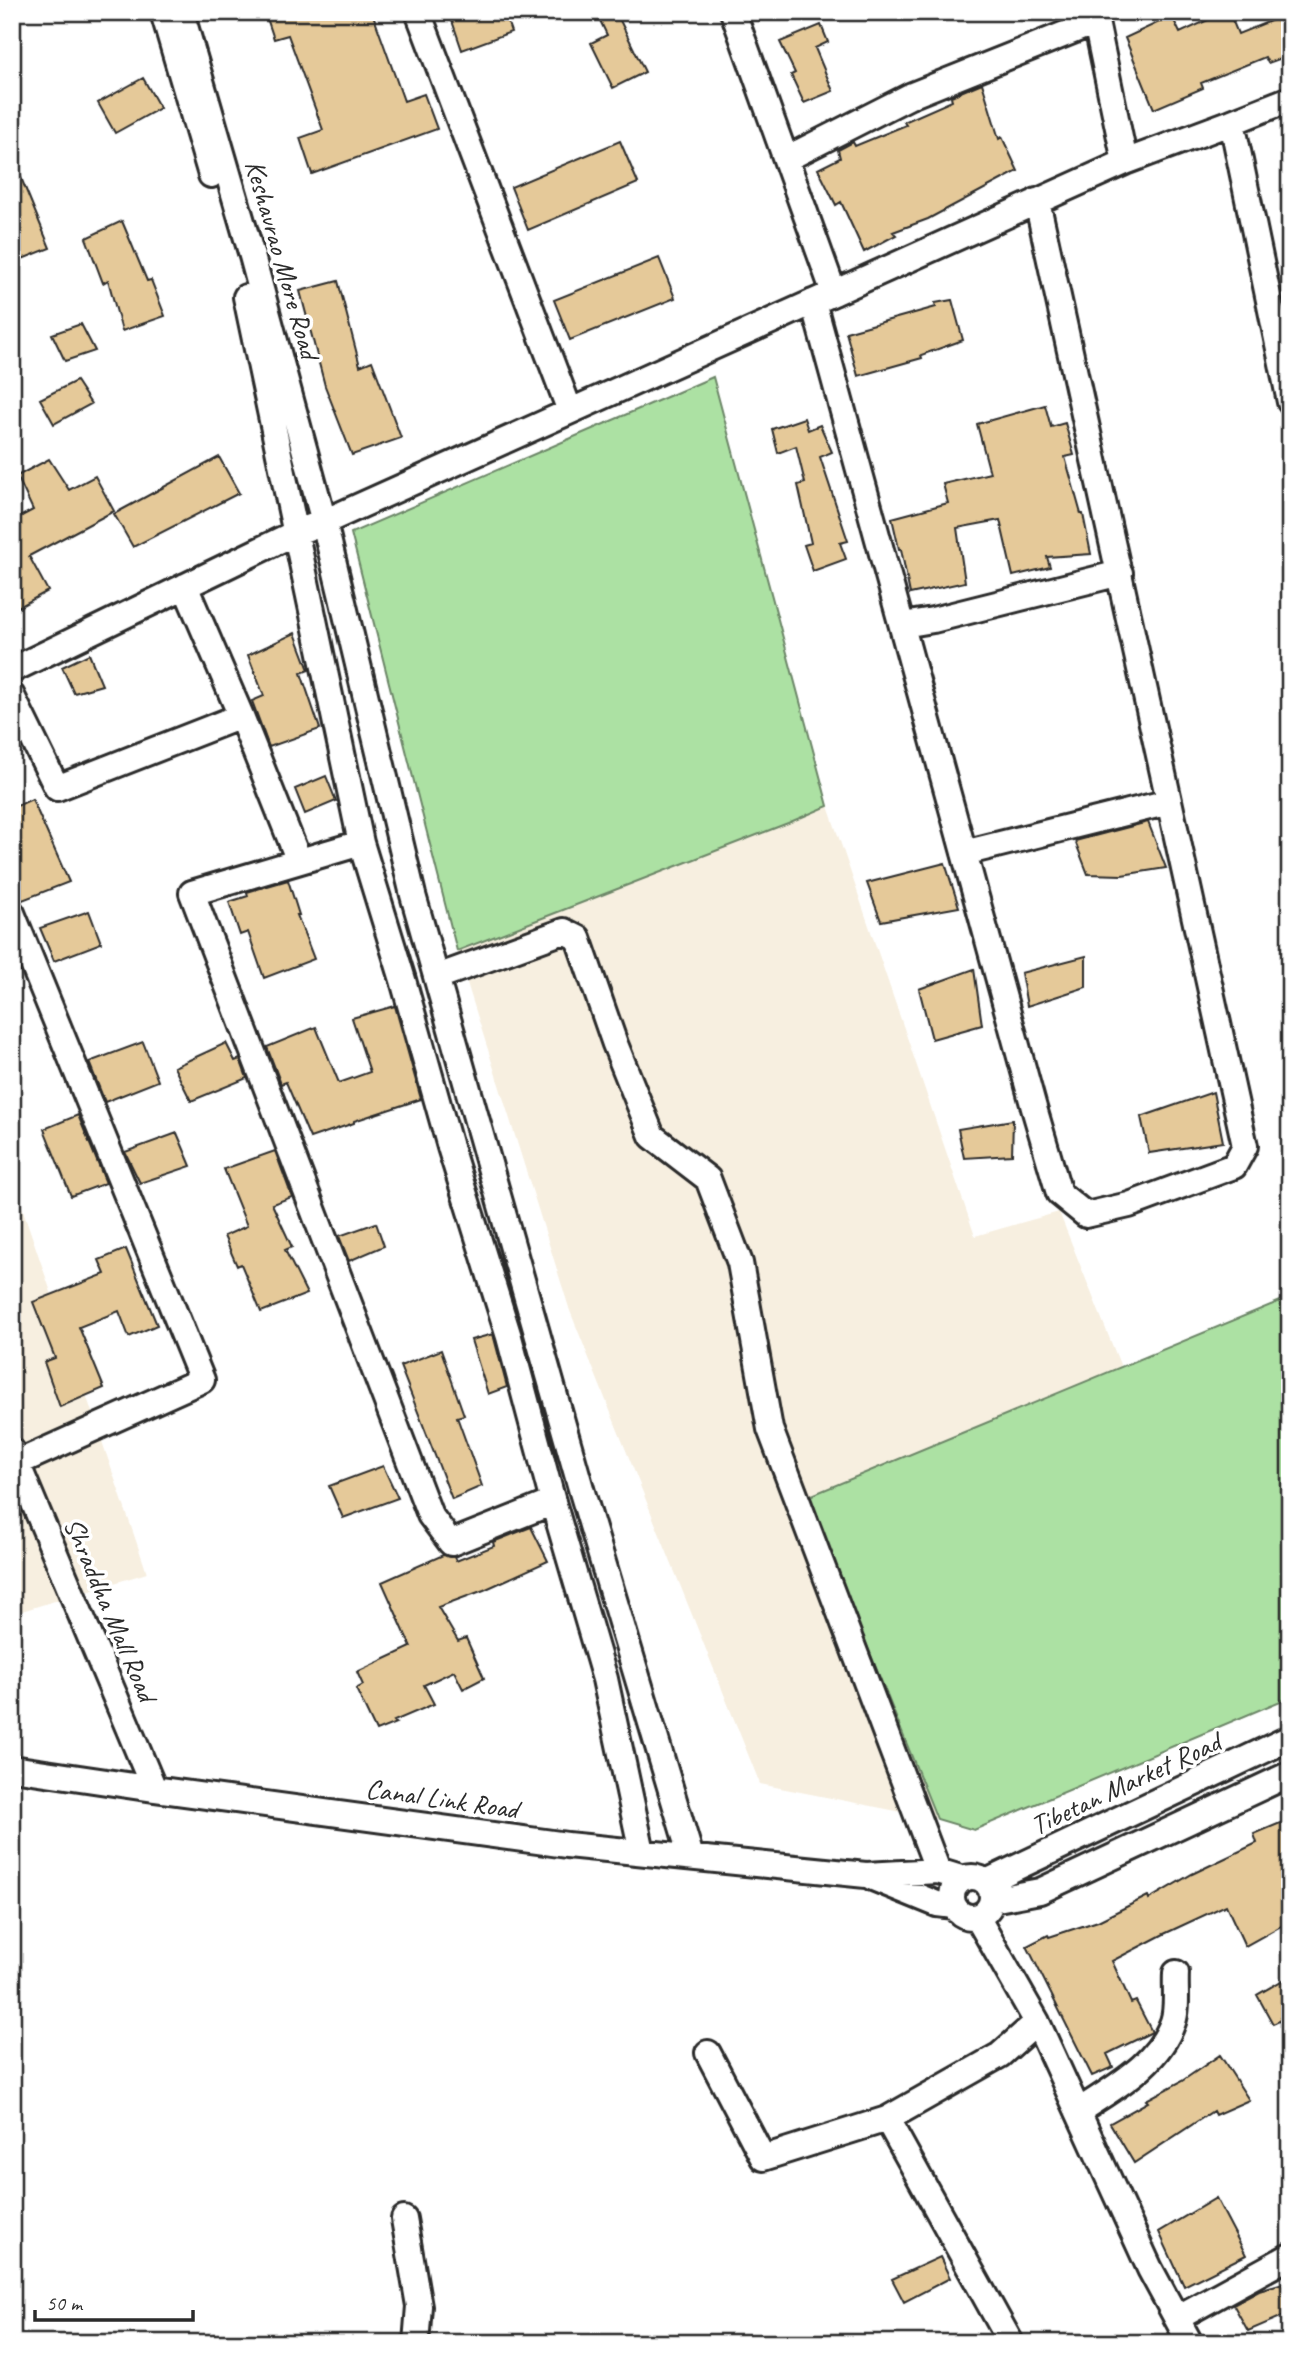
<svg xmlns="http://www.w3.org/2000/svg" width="1302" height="2355" font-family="Caveat,sans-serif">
<rect width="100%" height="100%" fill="#fff"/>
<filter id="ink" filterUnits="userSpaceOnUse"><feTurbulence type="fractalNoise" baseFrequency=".0143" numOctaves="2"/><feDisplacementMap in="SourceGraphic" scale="14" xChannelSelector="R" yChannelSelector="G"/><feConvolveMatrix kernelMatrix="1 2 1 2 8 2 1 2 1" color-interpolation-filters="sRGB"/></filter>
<g filter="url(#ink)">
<path fill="#f7efe0" d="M828,806L975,1236L1059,1212L1121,1367L807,1497L937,1819L760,1784L570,1311L457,951L788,823Z
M12,1178L147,1573L12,1614Z"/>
<path fill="#ace1a3" stroke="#6c8667" stroke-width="2" d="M713,377L828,806L788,823L457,951L351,533Z
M1290,1297V1697L974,1830L937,1819L807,1497Z"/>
<path fill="#e5c999" stroke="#2b2b2b" stroke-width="2" d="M265,12H372L404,101L424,94L437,129L312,174L300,138L323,130L288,35L274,39Z
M449,12H504L511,32L462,50Z
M596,12H616L645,72L613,88L591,43L607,35Z
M1225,12H1229L1238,34L1290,13V55L1268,63L1265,57L1201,83L1203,88L1154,109L1125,38L1172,16L1180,33Z
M821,25L828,42L815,48L833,91L804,103L791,75L795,73L780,42Z
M143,78L160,108L115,133L98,103Z
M982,83L999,139L1002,137L1018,171L928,219L893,232L896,235L864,252L841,202L836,205L818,169L840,158L838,150L853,142L855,146L906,125L904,122L952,101L951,96Z
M620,141L638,183L528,230L511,187Z
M12,156L50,248L12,263Z
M122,221L147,281L151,280L165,316L122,331L108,280L103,283L86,238Z
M659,258L675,298L570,340L554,300Z
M338,281L360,366L372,361L401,438L352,455L325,386L300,291Z
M952,300L963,340L921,355L922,358L858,376L846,332L936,307L935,303Z
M81,324L95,351L65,361L52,334Z
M76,381L91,404L54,424L40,399Z
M1045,405L1051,427L1065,423L1074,455L1065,457L1081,514H1083L1091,554L1047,557L1050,567L1013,576L1000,520L957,528L965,582L910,594L901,549H899L892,518L948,503L943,484L990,473L977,424Z
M804,418L808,430L820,425L832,452L820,457L848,541L840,543L846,559L813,571L804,545L811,543L798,485L805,483L796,446L778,453L772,429Z
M219,457L239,493L133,547L114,514Z
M49,459L69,490L95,476L114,511L29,556L48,591L19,607L12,594V525L18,536L20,535L12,521L33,510L17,476Z
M295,633L309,670L301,673L320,729L269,747L252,701L264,696L248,655Z
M89,654L102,685L74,693L62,667Z
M326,776L336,801L305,814L295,789Z
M32,799L69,882L20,901L17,899L12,887V808Z
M1148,822L1166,868L1122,875L1088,874L1075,841Z
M945,863L959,907L881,921L867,883Z
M288,880L299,915H297L314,959L264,978L248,932L240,935L229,902L248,896L247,892Z
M89,911L101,943L54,961L40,928Z
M1086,956V987L1027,1006L1021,973Z
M974,969L982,1025L932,1039L919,989Z
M395,1006L421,1099L354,1121V1123L310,1138L286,1082L281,1084L267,1047L316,1027L339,1083L370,1072L352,1018Z
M143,1042L158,1081L105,1102L89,1062Z
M226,1043L235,1061L240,1059L247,1078L191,1101L174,1067Z
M1213,1092L1223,1142L1149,1153L1141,1117Z
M78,1115L106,1183L71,1196L44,1129Z
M1013,1120L1012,1155L964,1158L958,1129Z
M177,1133L191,1166L140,1183L125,1152Z
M275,1151L292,1197L272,1204L292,1247L285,1250L307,1294L261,1312L241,1264L237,1266L224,1236L247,1226L224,1169Z
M376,1223L384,1246L349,1261L339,1236Z
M126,1249L157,1325L129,1337L119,1311L79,1327L104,1388L60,1407L44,1362L55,1358L33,1302L105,1274L99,1260Z
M493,1334L507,1387L488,1394L471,1340Z
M441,1350L464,1415L457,1417L482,1486L452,1499L400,1366Z
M383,1466L398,1498L343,1518L329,1486Z
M531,1527L548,1561L484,1590L438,1607L458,1641L466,1638L484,1678L463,1689L454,1671L424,1685L434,1704L394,1721L396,1723L376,1731L356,1689L363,1685L357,1672L411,1647L382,1582L443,1555L454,1557L456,1561L494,1546L493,1542Z
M1290,1819V1921L1245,1946L1226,1905L1164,1934L1112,1961L1131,2003L1136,2001L1152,2032L1107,2054L1113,2067L1092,2076L1027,1946L1048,1935L1049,1937L1098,1921L1148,1896L1149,1899L1192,1874L1257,1843L1254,1834Z
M1290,1976V2016L1273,2024L1257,1995Z
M1220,2055L1249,2100L1215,2115L1213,2111L1134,2163L1110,2123L1148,2102L1146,2100L1182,2081Z
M1216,2198L1246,2255L1184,2286L1159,2232Z
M940,2257L950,2278L904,2302L892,2279Z
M1290,2281V2313L1248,2331L1233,2304L1259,2290Z"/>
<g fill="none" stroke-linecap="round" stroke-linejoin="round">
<g stroke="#2b2b2b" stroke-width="30">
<path id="minor" d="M163,12L211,175
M181,12L252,256L324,522L413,895L582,1492L691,1857
M418,12L570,411
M733,12L834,293
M1094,12L1125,162L1232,122
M1290,99L1232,122L1290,402
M786,159L910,96L1095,22
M246,297L361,843L403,980L450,1147L509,1337L553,1502L605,1679L642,1852
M813,302L1034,1108L1059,1193L1086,1215L1129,1205L1234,1166L1245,1146L1037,201
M185,586L241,716L299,861
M903,625L933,620L1120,573
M12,670L297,532L324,522L1125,162
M12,696L57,788L241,716
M361,843L192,893L430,1515L451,1543L553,1502
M964,853L1169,802
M12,913L202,1380L17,1463
M437,977L564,931L578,938L615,1044L652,1136L708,1179L740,1263L770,1429L938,1871
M12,1451L154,1789
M12,1768L154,1789L567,1845L866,1875L938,1871L964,1879
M952 1897a20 20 0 1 1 40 0a20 20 0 1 1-40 0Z
M873,1878L937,1904L954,1906
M986,1882L1290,1738
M992,1900L1040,1891L1290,1774
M977,1917L1037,2022L1150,2269L1190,2343
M708,2053L763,2158L887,2119L1000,2055L1037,2022
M1079,2111C1114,2087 1158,2065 1173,2022C1178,2008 1175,1988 1176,1973
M887,2119L1011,2343
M404,2219L419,2306L416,2343
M1177,2318L1290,2256"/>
</g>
<use href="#minor" stroke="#fff" stroke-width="24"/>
</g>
</g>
<g text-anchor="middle" stroke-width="7" stroke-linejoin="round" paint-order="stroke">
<g font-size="28" fill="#2b2b2b" stroke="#fff">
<text transform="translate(283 259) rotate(74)" y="10">Keshavrao More Road</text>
<text transform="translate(111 1609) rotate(67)" y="10">Shraddha Mall Road</text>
<text transform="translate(1125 1783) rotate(-25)" y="10">Tibetan Market Road</text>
<text transform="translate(442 1798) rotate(8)" y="10">Canal Link Road</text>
</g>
</g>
<rect width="1302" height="2355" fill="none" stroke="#fff" stroke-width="42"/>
<rect x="21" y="21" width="1260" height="2313" fill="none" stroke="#2b2b2b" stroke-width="2.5" filter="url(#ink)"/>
<path d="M35 2310v10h158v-10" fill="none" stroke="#2b2b2b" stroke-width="3.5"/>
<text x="46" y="2310" font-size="21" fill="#2b2b2b" stroke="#ffffff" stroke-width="5" paint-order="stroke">50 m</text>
</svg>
